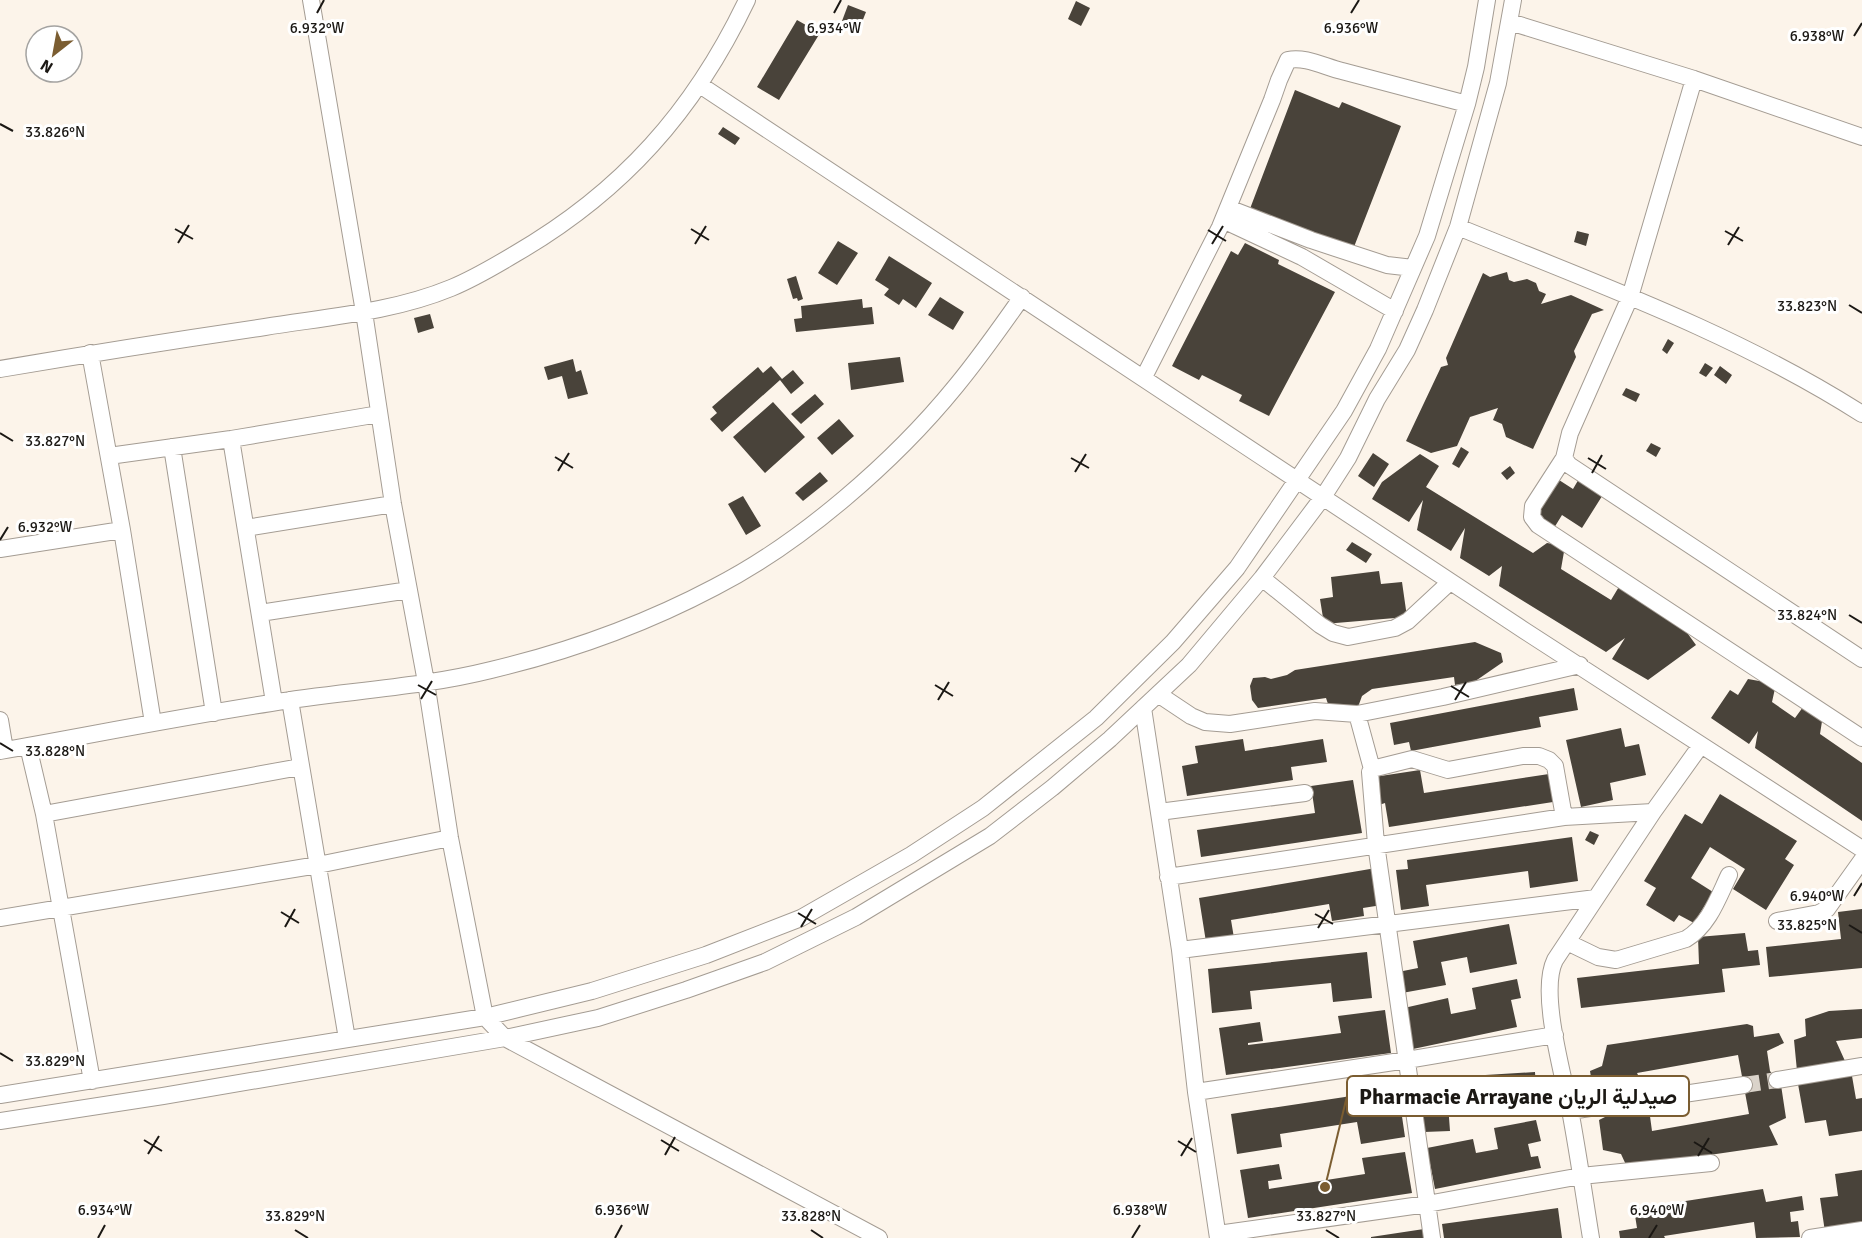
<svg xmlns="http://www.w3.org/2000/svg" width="1862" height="1238" font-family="Signika,Vazirmatn,sans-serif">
<rect width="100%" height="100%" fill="#fcf4ea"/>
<path fill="#49433a" d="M1076,1L1090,8L1081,26L1068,19Z
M848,5L866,12L860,27L842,21Z
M797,20L820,33L779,100L757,87Z
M1295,90L1339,108L1342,102L1401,126L1352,252L1248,214Z
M723,127L740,138L735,145L718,134Z
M1577,231L1589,234L1586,246L1574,242Z
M838,241L858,253L837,285L818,273Z
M1245,243L1279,260L1278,264L1335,292L1269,416L1239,401L1242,395L1202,375L1199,380L1172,366L1231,251L1238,255Z
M889,256L932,283L916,308L903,299L899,305L884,295L889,289L875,280Z
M1507,272L1509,280L1514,282L1527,279L1536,283L1539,291L1546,294L1541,304L1571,295L1604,310L1592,314L1574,351L1576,357L1533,449L1506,437L1502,424L1493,420L1498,408L1470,417L1457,446L1431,453L1406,441L1441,367L1448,365L1446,358L1483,273L1490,277Z
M796,276L803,299L798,301L797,298L793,299L787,279Z
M940,297L964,312L953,330L928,315Z
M862,299L863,308L872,307L874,324L796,332L794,319L802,318L801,306Z
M430,314L434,328L418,333L414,318Z
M1668,339L1674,343L1667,354L1662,350Z
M900,357L904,382L851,390L848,363Z
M573,359L576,372L581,370L588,394L568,399L562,376L548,380L544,367Z
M1705,363L1713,368L1706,377L1699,373Z
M771,366L782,379L793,370L804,383L791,394L780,380L722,432L710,419L717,413L712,407L758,367L763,373Z
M1720,366L1732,375L1726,384L1714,375Z
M1626,388L1640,394L1636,402L1622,395Z
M815,394L824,404L801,424L791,414Z
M773,402L805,437L765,473L733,437Z
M839,419L854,436L832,455L817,438Z
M1651,443L1661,448L1656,457L1646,451Z
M1461,447L1469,452L1459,468L1452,464Z
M1373,453L1389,464L1374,487L1358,476Z
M1420,454L1439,466L1426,487L1533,553L1547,543L1565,546L1561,569L1611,600L1620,585L1680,623L1696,645L1648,680L1612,659L1625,638L1606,652L1499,586L1502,566L1489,576L1460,558L1465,528L1451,551L1417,530L1423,500L1409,522L1372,499L1382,482Z
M1510,466L1515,473L1507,480L1501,473Z
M820,472L828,481L803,501L795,493Z
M1580,477L1604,493L1582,528L1562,515L1554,528L1536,517L1559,480L1573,489Z
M743,496L761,526L746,535L728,504Z
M1352,542L1372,554L1366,563L1346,550Z
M1379,571L1381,584L1402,582L1407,617L1324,624L1320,599L1333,597L1331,577Z
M1475,642L1501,653L1503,662L1474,682L1455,685L1454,677L1372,689L1362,696L1358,707H1329L1326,698L1258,708L1252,700L1250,686L1253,678L1265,677L1271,679L1287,675L1295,670Z
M1748,679L1776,684L1772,702L1795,718L1803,707L1823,715L1820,734L1862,763V821L1755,748L1758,731L1749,744L1711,718L1730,690L1738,695Z
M1574,688L1578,710L1539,717L1541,727L1411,751L1409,742L1394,745L1390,723Z
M1621,728L1625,747L1639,744L1646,775L1610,783L1613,800L1581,807L1566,740Z
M1243,739L1245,751L1323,739L1327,762L1291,767L1293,780L1187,796L1182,766L1198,763L1195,746Z
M1420,770L1424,793L1549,774L1553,802L1389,827L1385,803L1379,805L1374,777Z
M1353,780L1362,833L1201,857L1197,830L1315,813L1311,786Z
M1720,794L1797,841L1785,859L1794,865L1766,910L1733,889L1745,869L1710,847L1691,878L1713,892L1694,923L1679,915L1674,922L1646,905L1656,888L1644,881L1685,814L1702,824Z
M1590,831L1599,835L1594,845L1585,840Z
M1572,837L1578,881L1530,888L1528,871L1426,885L1429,906L1401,910L1396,870L1408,869L1407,860Z
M1376,868L1382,905L1363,908L1364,916L1332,921L1329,904L1231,920L1234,938L1206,942L1199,898Z
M1862,909V968L1769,977L1766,947L1841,939L1838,912Z
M1509,924L1517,964L1470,973L1467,957L1441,962L1446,985L1402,993L1398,972L1418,968L1413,941Z
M1745,933L1748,951L1758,950L1760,965L1722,969L1725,992L1581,1008L1577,978L1699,964L1698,937Z
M1367,952L1372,998L1333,1002L1331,983L1250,991L1252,1009L1212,1013L1208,969Z
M1517,979L1521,998L1511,1000L1517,1027L1413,1049L1404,1008L1448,998L1451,1014L1476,1009L1472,988Z
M1862,1009V1038L1836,1041L1845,1061L1797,1071L1794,1040L1806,1036L1805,1019L1829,1011Z
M1385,1010L1391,1053L1226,1075L1219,1028L1260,1022L1263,1041L1248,1043V1045L1341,1033L1338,1016Z
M1747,1024L1753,1026L1754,1037L1779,1033L1784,1043L1767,1051L1770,1071L1781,1085L1786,1118L1769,1126L1778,1145L1627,1167L1621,1154L1603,1150L1599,1120L1611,1114L1649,1109L1652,1131L1749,1114L1738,1055L1637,1073L1648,1095L1595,1102L1590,1071L1602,1066L1607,1045Z
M1535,1072L1537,1108L1491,1110L1490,1101L1448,1104L1450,1131L1424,1132L1420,1079Z
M1852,1076L1856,1099L1862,1098V1131L1829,1136L1826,1120L1805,1123L1798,1084Z
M1398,1089L1405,1137L1361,1144L1357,1122L1280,1134L1282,1147L1237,1154L1231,1114Z
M1536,1120L1541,1141L1528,1144L1531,1157L1538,1156L1541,1168L1435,1189L1427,1148L1473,1139L1476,1153L1498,1149L1494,1128Z
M1405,1152L1412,1193L1248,1218L1240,1170L1279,1164L1282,1179L1268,1181L1269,1189L1365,1174L1362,1158Z
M1862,1170V1226L1825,1232L1820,1198L1838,1196L1835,1174Z
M1763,1189L1766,1202L1802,1196L1804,1210L1790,1212L1791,1222L1798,1221L1800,1237L1756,1238L1754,1222L1664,1236L1665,1238H1620L1619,1231L1637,1228L1634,1209Z
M1558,1208L1562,1238H1444L1442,1224Z
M1424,1229L1425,1238H1371V1237Z"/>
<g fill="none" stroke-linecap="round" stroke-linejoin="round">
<path stroke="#dad3ca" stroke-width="16" stroke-dasharray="16 8" stroke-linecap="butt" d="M1744,1085L1777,1080"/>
<g stroke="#a49c93" stroke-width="18">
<path id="minor" d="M311,0L364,312L393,504L426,682L450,838L485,1017L505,1038L879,1238
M1510,22L1694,79L1862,137
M1694,79L1630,297L1570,433L1564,458L1569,465L1862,659
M700,85L1525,631L1862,849
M1228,208L1311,240L1387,265L1413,268
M1223,220L1302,257L1395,311
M1458,227C1595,283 1737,334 1862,414
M90,353L122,530L153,723
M0,369C88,354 176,340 265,327C327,317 393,312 451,288C473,279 495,266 515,254C622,192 694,111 747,0
M1144,377L1220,227L1272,100L1279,80L1288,60C1305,56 1325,67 1342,71C1383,82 1425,93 1467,104
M231,439L274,702
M172,447L214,713
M109,456L231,439L379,414
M1564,458L1533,506L1532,517L1538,525L1862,738
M246,528L393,504
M0,549L122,530
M1262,578L1320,625L1333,633L1348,637L1395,628L1408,621L1450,582
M260,613L409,590
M1158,694L1191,716L1205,722L1230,724L1315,711L1357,714L1443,697L1580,665
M290,700L347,1039
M1143,708L1180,950L1196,1092L1218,1238
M1357,714L1372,769
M0,720L5,750
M28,746L44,814L92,1081
M0,751C90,735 180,717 271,703C344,691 419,688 491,670C567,652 645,624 715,587C801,543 895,461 956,386C980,357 1001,327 1022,297
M1159,812L1305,793
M44,814L300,767
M1168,877L1564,817L1653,812
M0,918L318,865L450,838
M1777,921L1819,913L1827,909L1862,860
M1567,942L1598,957L1616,960L1686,939C1709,925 1718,898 1729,875
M1180,950L1596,898
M1777,1080L1862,1066
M1196,1092L1407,1060L1555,1035
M0,1095L485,1017L592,991L706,955L801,918L911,855L983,808L1096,718L1173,642L1237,568L1344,411L1378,349L1427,236L1467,104L1476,67L1487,0
M1570,1111L1744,1085
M0,1121L163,1096L505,1038L598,1018L686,990L765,962L856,917L990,836L1052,788L1110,739L1189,665L1262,578L1323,497L1348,458L1377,399L1407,350L1425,310L1458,227L1498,83L1513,0
M1218,1234L1427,1204L1581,1176L1711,1163
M1432,1238L1376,844L1370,772L1372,769L1412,759L1448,770L1523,756H1539L1549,760L1555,766L1564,817
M1591,1238C1584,1195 1578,1152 1570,1110C1563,1073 1539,992 1555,960L1653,812L1701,745
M1810,1238L1862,1230"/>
</g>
<use href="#minor" stroke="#fff" stroke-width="16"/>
</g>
<path fill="none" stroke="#1b1814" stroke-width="2" d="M317,13L324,0M834,13L841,0M1351,13L1359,0M1854,36L1862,23M0,124L13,131M175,229L193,239M691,229L709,240M1208,230L1226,241M1725,231L1743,241M178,243L189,225M695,244L706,226M1212,244L1223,226M1728,245L1739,227M1849,305L1862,313M0,433L13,441M555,457L573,468M1071,458L1089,468M1588,458L1606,469M558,471L569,453M1075,472L1086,454M1592,473L1602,455M0,540L8,527M1849,615L1862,623M418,685L436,695M935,685L953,696M1451,686L1469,697M421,699L432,681M938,700L949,682M1455,700L1466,682M0,743L13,751M1854,896L1862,883M281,912L299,923M798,913L816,924M1315,914L1333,924M1849,925L1862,933M285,927L295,909M801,927L812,909M1318,928L1329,910M0,1053L13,1061M144,1140L162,1151M661,1140L679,1151M1178,1141L1196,1152M1694,1142L1712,1153M148,1154L159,1136M665,1155L675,1137M1181,1156L1192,1138M1698,1156L1709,1138M295,1230L308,1238M811,1230L823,1238M1326,1230L1339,1238M98,1238L105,1225M615,1238L622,1225M1132,1238L1140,1225M1649,1238L1657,1225"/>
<g font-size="15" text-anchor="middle" fill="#1b1814" stroke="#fff" stroke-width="6" stroke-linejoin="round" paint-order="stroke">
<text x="317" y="33">6.932°W</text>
<text x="834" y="33">6.934°W</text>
<text x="1351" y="33">6.936°W</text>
<text x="1817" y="41">6.938°W</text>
<text x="55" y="137">33.826°N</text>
<text x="1807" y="311">33.823°N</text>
<text x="55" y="446">33.827°N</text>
<text x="45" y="532">6.932°W</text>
<text x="1807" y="620">33.824°N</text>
<text x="55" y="756">33.828°N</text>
<text x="1817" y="901">6.940°W</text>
<text x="1807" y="930">33.825°N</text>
<text x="55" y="1066">33.829°N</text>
<text x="105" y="1215">6.934°W</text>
<text x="622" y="1215">6.936°W</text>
<text x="1140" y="1215">6.938°W</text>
<text x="1657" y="1215">6.940°W</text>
<text x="295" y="1221">33.829°N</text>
<text x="811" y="1221">33.828°N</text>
<text x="1326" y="1221">33.827°N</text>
</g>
<path fill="none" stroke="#7b5d31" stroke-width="2" d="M1325 1187L1347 1096"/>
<circle fill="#7b5d31" stroke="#fff" stroke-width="2" cx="1325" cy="1187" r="6"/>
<rect fill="#fff" stroke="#7b5d31" stroke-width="2" x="1347" y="1076" width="342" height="40" rx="6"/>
<g font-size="22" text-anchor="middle" font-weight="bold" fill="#1b1814">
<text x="1518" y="1104">Pharmacie Arrayane صيدلية الريان</text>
</g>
<g transform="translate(54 54) rotate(211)"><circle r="28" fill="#ffffff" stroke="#a4a3a1" stroke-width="1.5"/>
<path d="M0-4.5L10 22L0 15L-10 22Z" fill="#7b5d31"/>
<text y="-9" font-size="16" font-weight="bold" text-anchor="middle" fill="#1b1814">N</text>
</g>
</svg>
